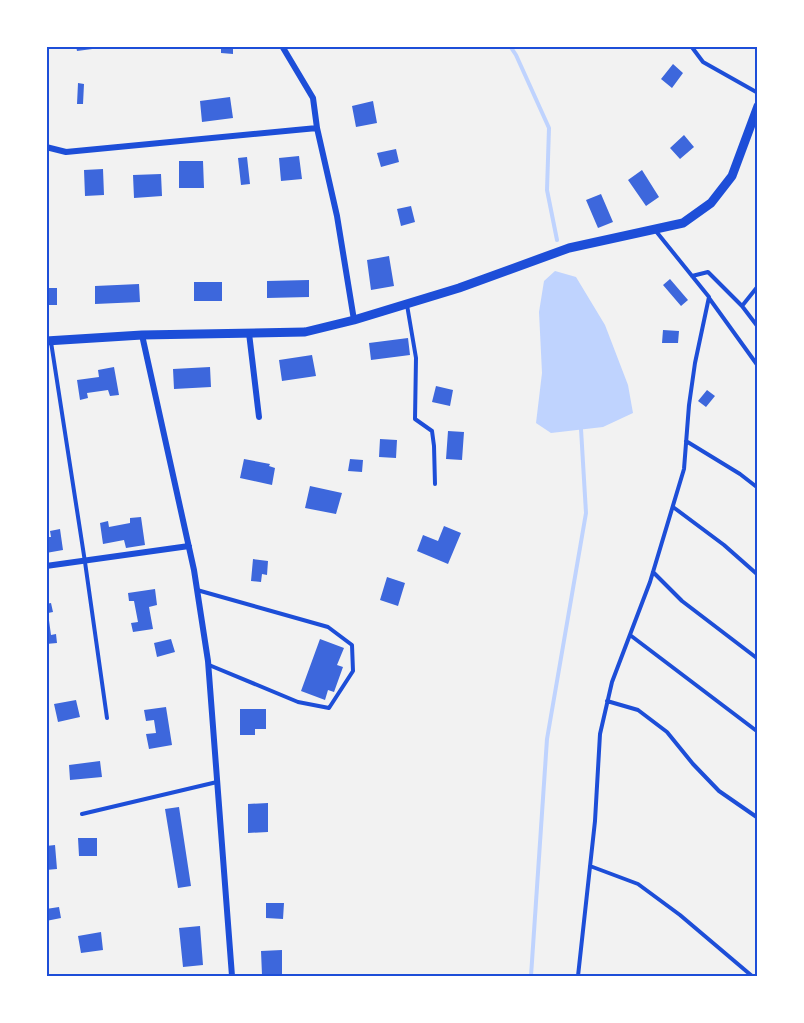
<svg xmlns="http://www.w3.org/2000/svg" width="804" height="1023" font-family="'DM Sans',sans-serif">
<rect width="100%" height="100%" fill="#f2f2f2"/>
<path fill="#bfd3fe" d="M555,271L576,277L605,325L628,385L633,413L603,427L551,433L536,423L542,373L539,312L544,281Z"/>
<g fill="none" stroke-linecap="round" stroke-linejoin="round">
<path stroke="#bfd3fe" stroke-width="4" d="M510,46L516,55L549,128L547,190L557,240
M531,976L547,739L586,513L581,429"/>
</g>
<path fill="#3d67dc" d="M76,46H100V48L77,51Z
M221,46H233V54L221,53Z
M673,64L683,73L672,88L661,79Z
M78,83L84,84L83,104H77Z
M230,97L233,118L202,122L200,101Z
M373,101L377,123L356,127L352,106Z
M684,135L694,147L680,159L670,148Z
M396,149L399,162L381,167L377,153Z
M299,156L302,179L281,181L279,158Z
M247,157L250,184L241,185L238,158Z
M179,161H203L204,188H179Z
M103,169L104,195L85,196L84,170Z
M642,170L659,197L646,206L628,180Z
M161,174L162,196L134,198L133,175Z
M601,194L613,222L598,228L586,200Z
M411,206L415,222L401,226L397,209Z
M389,256L394,286L371,290L367,260Z
M670,279L688,300L681,306L663,285Z
M309,280V297L267,298V281Z
M194,282H222V301H194Z
M139,284L140,302L95,304V286Z
M46,288H57V305H46Z
M663,330L679,331L678,343H662Z
M408,338L410,355L371,360L369,343Z
M312,355L316,376L282,381L279,360Z
M114,367L119,395L110,396L108,390L87,393L88,398L80,400L77,380L99,377L98,370Z
M210,367L211,387L174,389L173,369Z
M436,386L453,390L450,406L432,402Z
M707,390L715,396L706,407L698,401Z
M448,431L464,432L462,460L446,459Z
M380,439L397,440L396,458L379,457Z
M244,459L270,464L269,466L275,468L272,485L240,478Z
M350,459L363,460L362,472L348,471Z
M310,486L342,493L336,514L305,508Z
M141,517L145,545L126,548L124,540L103,544L100,523L108,521L109,527L130,523V518Z
M444,526L461,533L448,564L417,551L423,535L438,541Z
M60,529L63,550L46,553V537H51L50,531Z
M253,559L268,561L267,575L262,574L261,582L251,581Z
M387,577L405,583L398,606L380,600Z
M155,589L157,605L149,607L153,629L133,632L131,623L138,622L134,601H129L128,593Z
M51,603L53,612L48,613L51,635L56,634L57,643L46,644V604Z
M171,639L175,652L157,657L154,643Z
M320,639L344,648L337,665L343,667L334,692L328,690L325,700L301,691Z
M76,700L80,717L58,722L54,704Z
M166,707L172,745L149,749L146,734L156,733L154,720L146,721L144,710Z
M240,709H266V729H255V735H240Z
M100,761L102,777L70,780L69,765Z
M268,803V832L248,833V804Z
M179,807L191,886L178,888L165,809Z
M78,838H97V856H79Z
M55,845L57,869L46,870V846Z
M266,903H284L283,919L266,918Z
M59,907L61,918L46,921V909Z
M200,926L203,965L183,967L179,928Z
M101,932L103,950L81,953L78,936Z
M282,950V975H262L261,951Z"/>
<g fill="none" stroke-linecap="round" stroke-linejoin="round">
<path stroke="#1d4ed8" stroke-width="4" d="M691,46L703,62L758,93
M692,276L708,272L742,306L758,327
M709,298L758,366
M407,305L416,358L415,419L432,431L434,446L435,484
M742,306L758,286
M51,342L85,562L107,718
M686,441L740,474L758,488
M673,507L724,545L758,575
M653,572L682,601L758,659
M197,590L328,627L352,645L353,671L329,708L298,702L209,665
M630,635L758,732
M607,701L638,710L667,732L693,764L719,791L758,818
M82,814L217,782
M590,866L638,884L680,915L752,976
M578,976L595,821L600,734L612,682L650,582L684,469L689,405L695,363L709,297L655,230"/>
<path stroke="#1d4ed8" stroke-width="6" d="M282,46L313,98L317,128L337,216L354,320
M46,147L66,152L317,128
M249,333L259,417
M142,335L194,570L208,661L232,976
M46,566L189,546"/>
<path stroke="#1d4ed8" stroke-width="9" d="M46,341L142,335L305,332L354,320L459,288L569,248L683,223L711,203L732,176L758,106"/>
</g>
<rect width="804" height="1023" fill="none" stroke="#ffffff" stroke-width="96"/>
<rect x="48" y="48" width="708" height="927" fill="none" stroke="#1d4ed8" stroke-width="2"/>
</svg>
